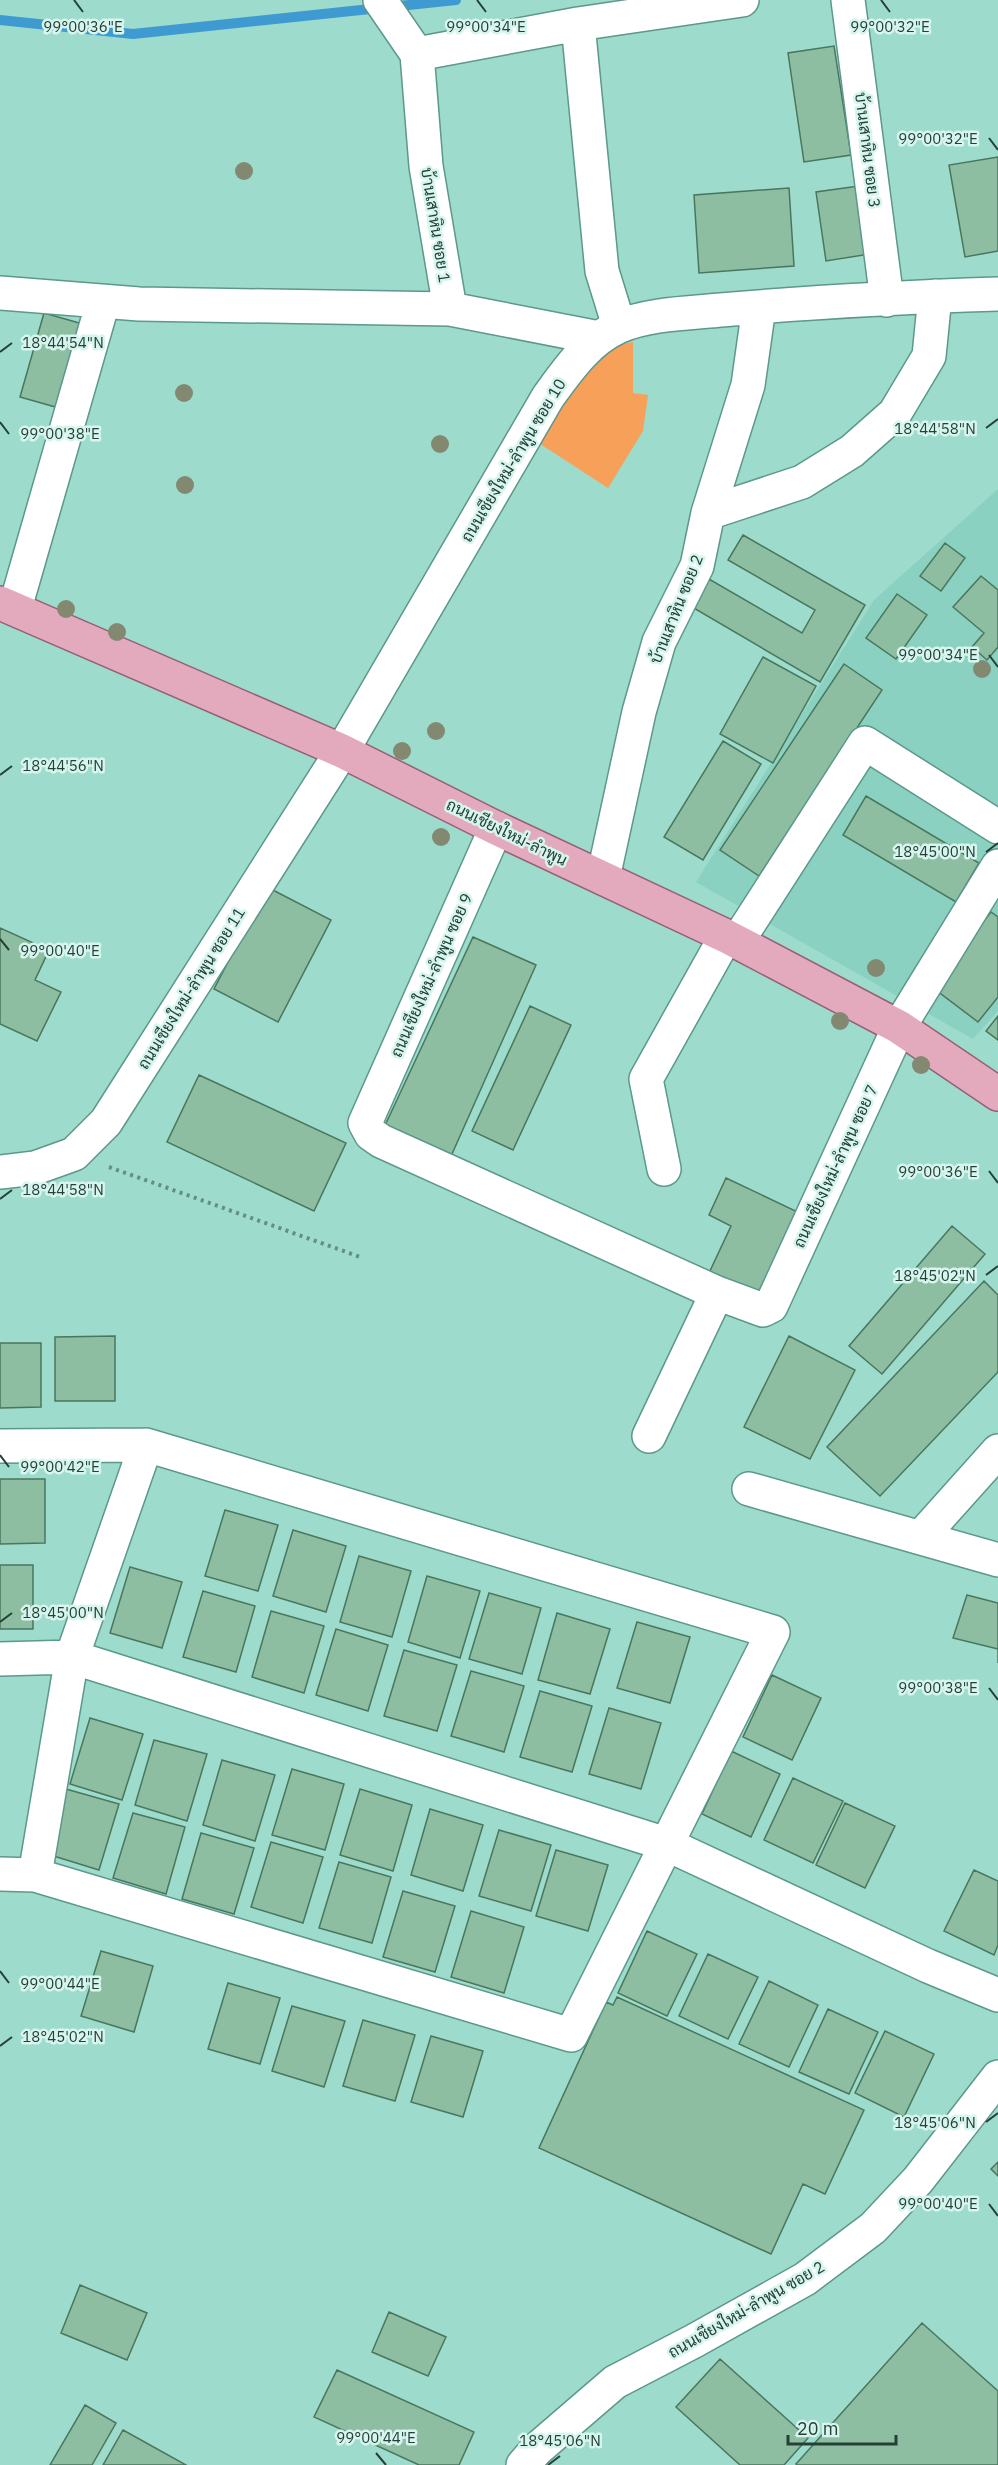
<svg xmlns="http://www.w3.org/2000/svg" width="998" height="2465" font-family="'IBM Plex Sans',Sarabun,sans-serif">
<rect width="100%" height="100%" fill="#9ddbcc"/>
<path fill="#8ad1c1" d="M998,489V1011L973,1039L696,882L874,600Z"/>
<path fill="#f6a059" d="M633,342V393L648,395L643,431L608,488L531,438L572,355Z"/>
<g fill="none" stroke-linecap="round" stroke-linejoin="round">
<path stroke="#3e9ad0" stroke-width="10" d="M0,20L133,34L456,0"/>
</g>
<path fill="#8dbea1" stroke="#49775d" stroke-width="1.5" d="M834,46L851,155L804,162L788,53Z
M998,157V251L965,257L949,165Z
M866,185L876,253L826,261L816,192Z
M789,188L794,266L699,273L694,195Z
M44,313L90,326L66,410L20,397Z
M743,535L865,605L820,682L692,607L709,579L802,633L815,610L728,560Z
M945,543L965,558L941,591L920,576Z
M981,576L998,590V647L987,660L972,647L984,633L953,607Z
M897,594L927,615L896,659L866,638Z
M763,657L816,686L773,763L720,734Z
M844,664L882,690L759,876L720,850Z
M723,741L761,764L703,860L664,837Z
M866,796L979,863L956,902L843,835Z
M267,887L331,920L278,1022L214,989Z
M991,912L998,917V997L978,1022L932,987Z
M0,928L49,950L35,980L61,992L37,1041L0,1024Z
M473,937L536,965L448,1163L381,1134Z
M530,1006L571,1025L513,1150L472,1131Z
M998,1016V1040L986,1031Z
M199,1075L346,1143L314,1211L167,1142Z
M726,1178L804,1215L763,1299L709,1273L731,1226L709,1215Z
M952,1226L985,1254L882,1374L849,1346Z
M984,1281L998,1295V1372L880,1496L827,1447Z
M115,1336V1401H55V1337Z
M789,1336L855,1370L810,1459L744,1427Z
M0,1343H41V1407L0,1408Z
M0,1479H45V1543L0,1544Z
M225,1510L278,1525L258,1591L205,1576Z
M293,1530L346,1546L326,1612L273,1596Z
M359,1556L411,1571L392,1637L340,1622Z
M0,1565H33V1629H0Z
M130,1567L182,1582L162,1648L110,1633Z
M427,1576L480,1591L460,1658L408,1642Z
M203,1591L255,1606L236,1672L183,1657Z
M489,1593L541,1608L522,1674L469,1659Z
M967,1595L998,1603V1663V1649L953,1638Z
M271,1611L324,1626L304,1693L252,1677Z
M557,1613L610,1629L590,1694L538,1680Z
M637,1622L690,1637L670,1703L617,1688Z
M336,1629L388,1645L368,1711L316,1695Z
M404,1650L457,1665L437,1731L384,1716Z
M471,1671L524,1686L504,1752L451,1736Z
M772,1675L821,1698L792,1760L743,1737Z
M540,1691L592,1706L572,1772L520,1757Z
M609,1708L661,1723L641,1789L589,1774Z
M90,1718L143,1734L122,1800L70,1784Z
M154,1740L207,1754L187,1821L135,1805Z
M731,1751L780,1774L751,1837L702,1814Z
M222,1760L275,1775L255,1841L203,1825Z
M292,1769L344,1784L325,1850L272,1835Z
M793,1778L843,1801L813,1863L764,1840Z
M66,1789L119,1804L99,1870L47,1854Z
M360,1789L412,1805L393,1871L340,1855Z
M845,1803L895,1826L865,1888L816,1865Z
M430,1809L483,1825L463,1891L411,1875Z
M133,1813L185,1827L166,1894L113,1878Z
M499,1830L551,1845L531,1911L479,1896Z
M201,1833L254,1848L234,1914L182,1899Z
M271,1842L323,1857L303,1923L251,1907Z
M556,1850L608,1865L588,1931L536,1916Z
M339,1862L391,1877L372,1943L319,1928Z
M974,1870L998,1881V1945L994,1955L944,1931Z
M403,1891L455,1906L435,1972L383,1957Z
M471,1911L524,1927L504,1993L451,1977Z
M647,1931L697,1954L667,2016L618,1993Z
M101,1951L153,1966L134,2032L81,2016Z
M708,1954L758,1977L728,2039L679,2016Z
M769,1981L818,2005L789,2067L739,2044Z
M228,1983L280,1998L260,2064L208,2049Z
M617,1997L864,2110L825,2194L803,2184L771,2254L539,2148L606,2002L613,2005Z
M292,2006L345,2021L324,2087L272,2071Z
M828,2009L878,2032L849,2094L799,2072Z
M363,2020L415,2035L395,2101L343,2086Z
M885,2031L934,2054L904,2117L855,2093Z
M431,2036L483,2051L463,2117L411,2102Z
M998,2162V2176L991,2169Z
M80,2285L147,2313L127,2360L61,2333Z
M389,2312L446,2337L428,2376L372,2352Z
M922,2323L998,2391V2465H797L796,2464Z
M720,2359L808,2438L784,2465H740L676,2407Z
M337,2370L474,2432L459,2465H419L314,2417Z
M85,2405L116,2423L92,2465H50Z
M123,2430L186,2465H103Z"/>
<g fill="none" stroke-linecap="round" stroke-linejoin="round">
<g stroke="#5c988b" stroke-width="36">
<path id="minor" d="M380,0L417,54L426,166L450,309L599,338
M848,0L887,300
M578,24L602,271L619,326
M417,54L578,24L742,0
M0,293L139,304L450,309
M708,513L802,482L852,451L895,413L929,356L935,296
M15,608L103,302
M496,828L365,1123L371,1134L381,1141L717,1293L763,1310L771,1306L899,1027L998,866
M603,878L639,712L659,642L697,566L708,513L748,385L759,307
M737,942L865,743L998,827
M664,1169L646,1079L726,936
M0,1172L35,1168L74,1154L106,1122L342,751L548,397C567,371 587,341 618,327C647,314 689,313 721,310C813,302 906,297 998,294
M649,1436L717,1293
M0,1446L146,1445L773,1632L571,2035L35,1875L0,1874
M749,1489L998,1560
M921,1537L998,1451
M0,1659L72,1657L666,1844L928,1966L998,1995
M35,1875L72,1657L146,1445
M523,2465L536,2450L615,2382L694,2341L805,2279L873,2228L918,2180L998,2077"/>
</g>
<g stroke="#956074" stroke-width="36">
<path id="major" d="M0,603L342,751L496,828L726,936L899,1027L998,1094"/>
</g>
<path stroke="#628e83" stroke-width="4" stroke-dasharray="3 4.5" stroke-linecap="butt" d="M109,1167L363,1258"/>
<use href="#minor" stroke="#fff" stroke-width="33"/>
<use href="#major" stroke="#e3aabe" stroke-width="33"/>
</g>
<g fill="#838971">
<circle cx="244" cy="171" r="9"/>
<circle cx="184" cy="393" r="9"/>
<circle cx="440" cy="444" r="9"/>
<circle cx="185" cy="485" r="9"/>
<circle cx="66" cy="609" r="9"/>
<circle cx="117" cy="632" r="9"/>
<circle cx="982" cy="669" r="9"/>
<circle cx="436" cy="731" r="9"/>
<circle cx="402" cy="751" r="9"/>
<circle cx="441" cy="837" r="9"/>
<circle cx="876" cy="968" r="9"/>
<circle cx="840" cy="1021" r="9"/>
<circle cx="921" cy="1065" r="9"/>
</g>
<path fill="none" stroke="#253f39" stroke-width="2" d="M74,0L83,12M477,0L486,12M881,0L890,12M989,138L998,150M0,352L12,343M0,422L9,434M986,428L998,419M989,655L998,667M0,775L12,766M986,852L998,843M0,939L9,950M989,1171L998,1183M0,1199L12,1190M986,1275L998,1266M0,1455L9,1467M0,1622L12,1613M989,1688L998,1700M0,1971L9,1983M0,2046L12,2037M986,2122L998,2113M989,2204L998,2216M376,2453L386,2465M548,2465L560,2456"/>
<g text-anchor="middle" stroke-width="5" stroke-linejoin="round" paint-order="stroke">
<g font-size="16" fill="#253f39" stroke="#d6f5ed">
<text transform="translate(868 150) rotate(83)" y="6">บ้านเสาหิน ซอย 3</text>
<text transform="translate(436 225) rotate(81)" y="6">บ้านเสาหิน ซอย 1</text>
<text transform="translate(513 460) rotate(-59)" y="6">ถนนเชียงใหม่-ลำพูน ซอย 10</text>
<text transform="translate(676 609) rotate(-68)" y="6">บ้านเสาหิน ซอย 2</text>
<text transform="translate(507 832) rotate(26)" y="6">ถนนเชียงใหม่-ลำพูน</text>
<text transform="translate(431 975) rotate(-66)" y="6">ถนนเชียงใหม่-ลำพูน ซอย 9</text>
<text transform="translate(191 988) rotate(-58)" y="6">ถนนเชียงใหม่-ลำพูน ซอย 11</text>
<text transform="translate(835 1166) rotate(-65)" y="6">ถนนเชียงใหม่-ลำพูน ซอย 7</text>
<text transform="translate(746 2309) rotate(-30)" y="6">ถนนเชียงใหม่-ลำพูน ซอย 2</text>
</g>
</g>
<g font-size="15" text-anchor="middle" fill="#253f39" stroke="#d6f5ed" stroke-width="5" stroke-linejoin="round" paint-order="stroke">
<text x="83" y="32">99°00'36"E</text>
<text x="486" y="32">99°00'34"E</text>
<text x="890" y="32">99°00'32"E</text>
<text x="938" y="144">99°00'32"E</text>
<text x="63" y="348">18°44'54"N</text>
<text x="935" y="434">18°44'58"N</text>
<text x="60" y="439">99°00'38"E</text>
<text x="938" y="660">99°00'34"E</text>
<text x="63" y="771">18°44'56"N</text>
<text x="935" y="857">18°45'00"N</text>
<text x="60" y="956">99°00'40"E</text>
<text x="938" y="1177">99°00'36"E</text>
<text x="63" y="1195">18°44'58"N</text>
<text x="935" y="1281">18°45'02"N</text>
<text x="60" y="1472">99°00'42"E</text>
<text x="63" y="1618">18°45'00"N</text>
<text x="938" y="1693">99°00'38"E</text>
<text x="60" y="1989">99°00'44"E</text>
<text x="63" y="2042">18°45'02"N</text>
<text x="935" y="2128">18°45'06"N</text>
<text x="938" y="2209">99°00'40"E</text>
<text x="376" y="2443">99°00'44"E</text>
<text x="560" y="2446">18°45'06"N</text>
</g>
<path d="M788 2435v9h108v-9" fill="none" stroke="#253f39" stroke-width="3"/>
<text x="797" y="2435" font-size="18" fill="#253f39" stroke="#d6f5ed" stroke-width="4.5" paint-order="stroke">20 m</text>
</svg>
